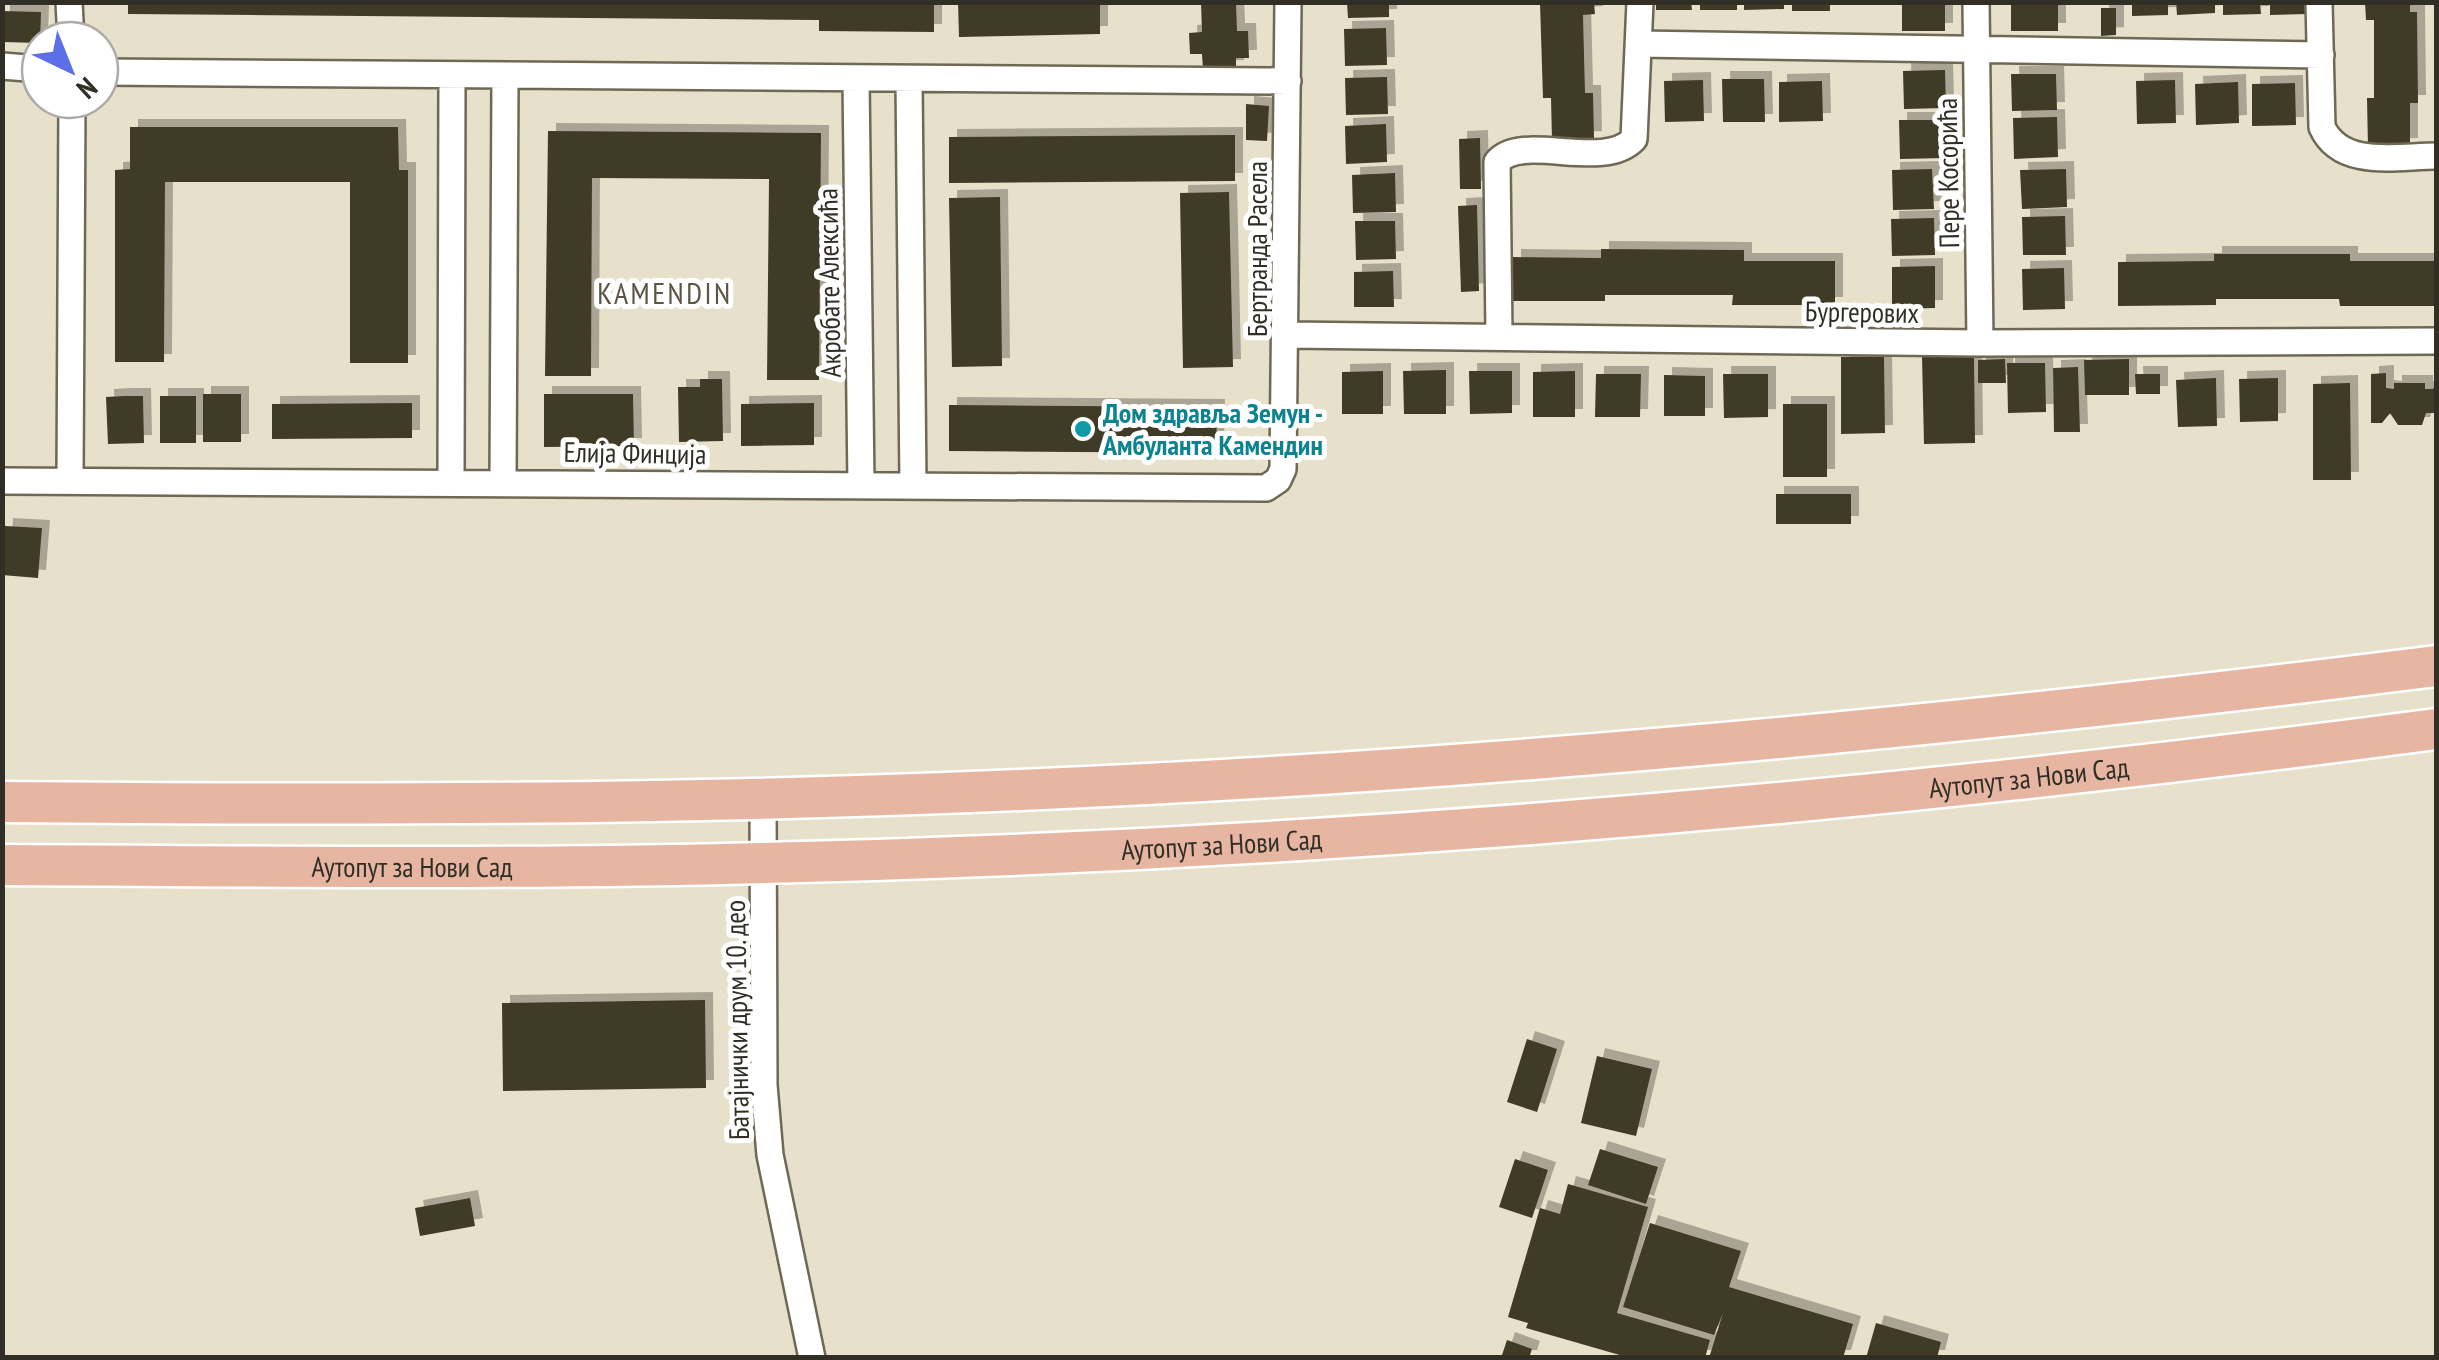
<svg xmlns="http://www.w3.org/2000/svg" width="2439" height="1360" font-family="'PT Sans Narrow',sans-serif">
<defs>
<filter id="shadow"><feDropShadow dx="8" dy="-8" stdDeviation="0" flood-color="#0004"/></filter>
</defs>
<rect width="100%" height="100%" fill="#e7e0ca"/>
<path fill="#403a28" filter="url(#shadow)" d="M128,2H934V32L819,31V20L128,14Z
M958,2H1100V34L959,37Z
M1201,2H1236L1237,31H1248L1249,58H1236V68L1203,69L1202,54H1190L1189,33L1202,32Z
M1347,2H1389V17L1348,18Z
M1594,2L1595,14L1583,15L1585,93H1593L1594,139L1552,140L1551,98H1543L1540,3Z
M1656,2H1691L1692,10H1656Z
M1700,2H1737V10H1700Z
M1744,2H1784V9L1744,10Z
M1792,2H1830V11H1792Z
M1902,2H1945V31H1902Z
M2011,2H2058V31H2011Z
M2132,2H2168V15L2132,16Z
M2176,2H2215V13L2177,15Z
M2223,2H2260L2261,14L2223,15Z
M2270,2H2306L2307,14L2270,15Z
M2365,2H2410V12H2417L2418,103H2410V146L2368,147L2367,98H2374V20H2366Z
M2101,8H2116V35L2101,36Z
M2,11L41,12L40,43L2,42Z
M1386,28L1387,65L1345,66L1344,29Z
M1945,70L1946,108L1904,109L1903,71Z
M2011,74H2056L2057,110L2012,111Z
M1387,77L1388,114L1346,115L1345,78Z
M1722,79H1764L1765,122H1723Z
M1703,80L1704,121L1665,122L1664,81Z
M2175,80L2176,123L2137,124L2136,81Z
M1822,81L1823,121L1779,122V82Z
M2238,82L2239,123L2196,125L2195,84Z
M2295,83L2296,125L2252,126V84Z
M1246,104L1269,106L1267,141L1246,140Z
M2057,117L2058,157L2014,159L2013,118Z
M1899,120H1945V158L1900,159Z
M1386,124L1387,162L1346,164L1345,126Z
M130,127H398L399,170H408V363H350V182H165L164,362H115V170L130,169Z
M548,131L821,133L819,380H767L769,179L592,178L591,376H545Z
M1235,135V181L949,183V137Z
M1480,138L1481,189H1460L1459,139Z
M1932,169L1934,209L1893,210L1892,170Z
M2066,169L2067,207L2022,209L2020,170Z
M1395,173L1396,212L1353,213L1352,175Z
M1229,192L1233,367L1183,368L1180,193Z
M1000,197L1002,366L952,367L949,198Z
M1477,205L1479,291L1461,292L1458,206Z
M2065,216L2066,255H2023L2022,217Z
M1934,218L1935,255L1892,256L1891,219Z
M1355,221H1395L1396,259L1356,260Z
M1601,249L1744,250V261H1835V305H1732L1733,295H1605V301H1513V257L1601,258Z
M2214,254H2350V261H2436V306H2340L2339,299H2216V305L2118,306V262L2214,261Z
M1935,266V308L1892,309V267Z
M2064,268L2065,309L2023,310L2022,269Z
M1393,271L1394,307H1354V272Z
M1974,355L1975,443L1924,444L1922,356Z
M1841,357H1884L1885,433L1841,434Z
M2005,359L2006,383H1978V360Z
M2129,359V395H2085L2084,360Z
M2007,363H2045L2046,412L2008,413Z
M2078,367L2080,432H2054L2053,368Z
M1446,370V414H1404L1403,371Z
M1383,371V414H1342V372Z
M1469,371H1512V413L1470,414Z
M1575,371V417H1533V372Z
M2386,373V388L2394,389V383H2425V389H2433L2436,383V413H2426L2422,425H2398L2390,413L2382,423H2371V374Z
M1596,374H1641L1640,417H1595Z
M1723,374H1768V417L1724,418Z
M2135,374H2160V394H2136Z
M1664,375L1705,376V416H1664Z
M2216,378L2217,426L2178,427L2176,380Z
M2278,378V421L2240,422L2239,379Z
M700,379H722L723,441L679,442L678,387H700Z
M2350,383L2351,480H2313V384Z
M203,394H241V442H203Z
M544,394H633L634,446L544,447Z
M124,396H143L144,443L108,444L106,397Z
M160,396H196V443H160Z
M412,403V438L272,439V404Z
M814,403V445L741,446V404Z
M1783,404H1827V477H1783Z
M949,405L1217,407L1216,453L949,451Z
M1776,494H1851V524H1776Z
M5,526L42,528L38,578L2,575Z
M705,1000L706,1088L503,1091L502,1003Z
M1527,1039L1557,1049L1537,1112L1507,1102Z
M1597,1056L1652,1069L1636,1136L1581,1123Z
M1600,1149L1658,1167L1646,1204L1588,1185Z
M1515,1159L1548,1170L1532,1218L1499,1207Z
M1568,1184L1648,1207L1617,1313L1710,1340L1705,1358H1630L1526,1328L1528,1323L1508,1317L1540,1208L1560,1214Z
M470,1198L475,1226L420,1236L415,1208Z
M1650,1223L1741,1251L1729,1287L1853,1324L1843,1358H1709L1723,1313L1714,1335L1623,1307Z
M1876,1323L1941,1342L1937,1358H1866Z
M1507,1340L1532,1349L1529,1358H1501Z"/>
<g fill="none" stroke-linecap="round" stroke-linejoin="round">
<g stroke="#6f6855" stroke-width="30">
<path id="street" d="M69,2L71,40
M1976,2L1980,343
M2319,2L2322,127C2341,169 2397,156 2436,156
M1639,44L2321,55
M2,66L40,69
M100,72L1288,81
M856,80L861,485
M909,80L913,485
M1287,335L1980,343L2436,341
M1499,336L1497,162C1522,132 1603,172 1634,139L1640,2
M70,480L72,100
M2,481L1266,488L1278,480L1283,469L1288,2
M451,482L452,77
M503,482L505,78
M763,798L764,1085L770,1155L812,1358"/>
</g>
<g stroke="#fff" stroke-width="45">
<g id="primary">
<path d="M2,802C341,805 681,805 1020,790C1494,770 1966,725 2436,666"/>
<path id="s1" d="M2,865C256,866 510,870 763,863C1322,850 1882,802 2436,729"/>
</g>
</g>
<use href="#street" stroke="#fff" stroke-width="25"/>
<use href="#primary" stroke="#e7b6a3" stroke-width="40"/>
</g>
<circle fill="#0f9aa8" stroke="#fff" stroke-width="4" cx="1083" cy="429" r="10"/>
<g text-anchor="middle" stroke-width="10" stroke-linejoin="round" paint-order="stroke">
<g font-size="28" fill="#312e25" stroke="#fff">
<text transform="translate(1948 173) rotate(-91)" y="10">Пере Косорића</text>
<text transform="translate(1257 249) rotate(-90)" y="10">Бертранда Расела</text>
<text transform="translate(829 283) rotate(-91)" y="10">Акробате Алексића</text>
<text transform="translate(1862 312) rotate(1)" y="10">Бургерових</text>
<text transform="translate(635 453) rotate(1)" y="10">Елија Финција</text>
<text dy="10" stroke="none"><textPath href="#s1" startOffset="2030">Аутопут за Нови Сад</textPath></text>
<text dy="10" stroke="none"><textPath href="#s1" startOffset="1220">Аутопут за Нови Сад</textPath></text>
<text dy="10" stroke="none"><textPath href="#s1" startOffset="410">Аутопут за Нови Сад</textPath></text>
<text transform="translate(737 1020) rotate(-91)" y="10">Батајнички друм 10. део</text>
</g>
<g font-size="28" font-weight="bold" fill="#0d838f" stroke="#fff" text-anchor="start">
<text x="1103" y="423">Дом здравља Земун -<tspan x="1103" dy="32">Амбуланта Камендин</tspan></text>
</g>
<g font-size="30" letter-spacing="2.5" fill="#5d5643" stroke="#fff">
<text x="665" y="304">KAMENDIN</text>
</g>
</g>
<rect width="2439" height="1360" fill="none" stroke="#312e25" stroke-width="10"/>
<g transform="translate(70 70) rotate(137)"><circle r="48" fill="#ffffff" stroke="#adaba8" stroke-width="2.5"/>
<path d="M0-8L18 38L0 25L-18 38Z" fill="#5b6fe6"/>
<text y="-15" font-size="28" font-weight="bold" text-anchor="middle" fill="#312e25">N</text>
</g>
</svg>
